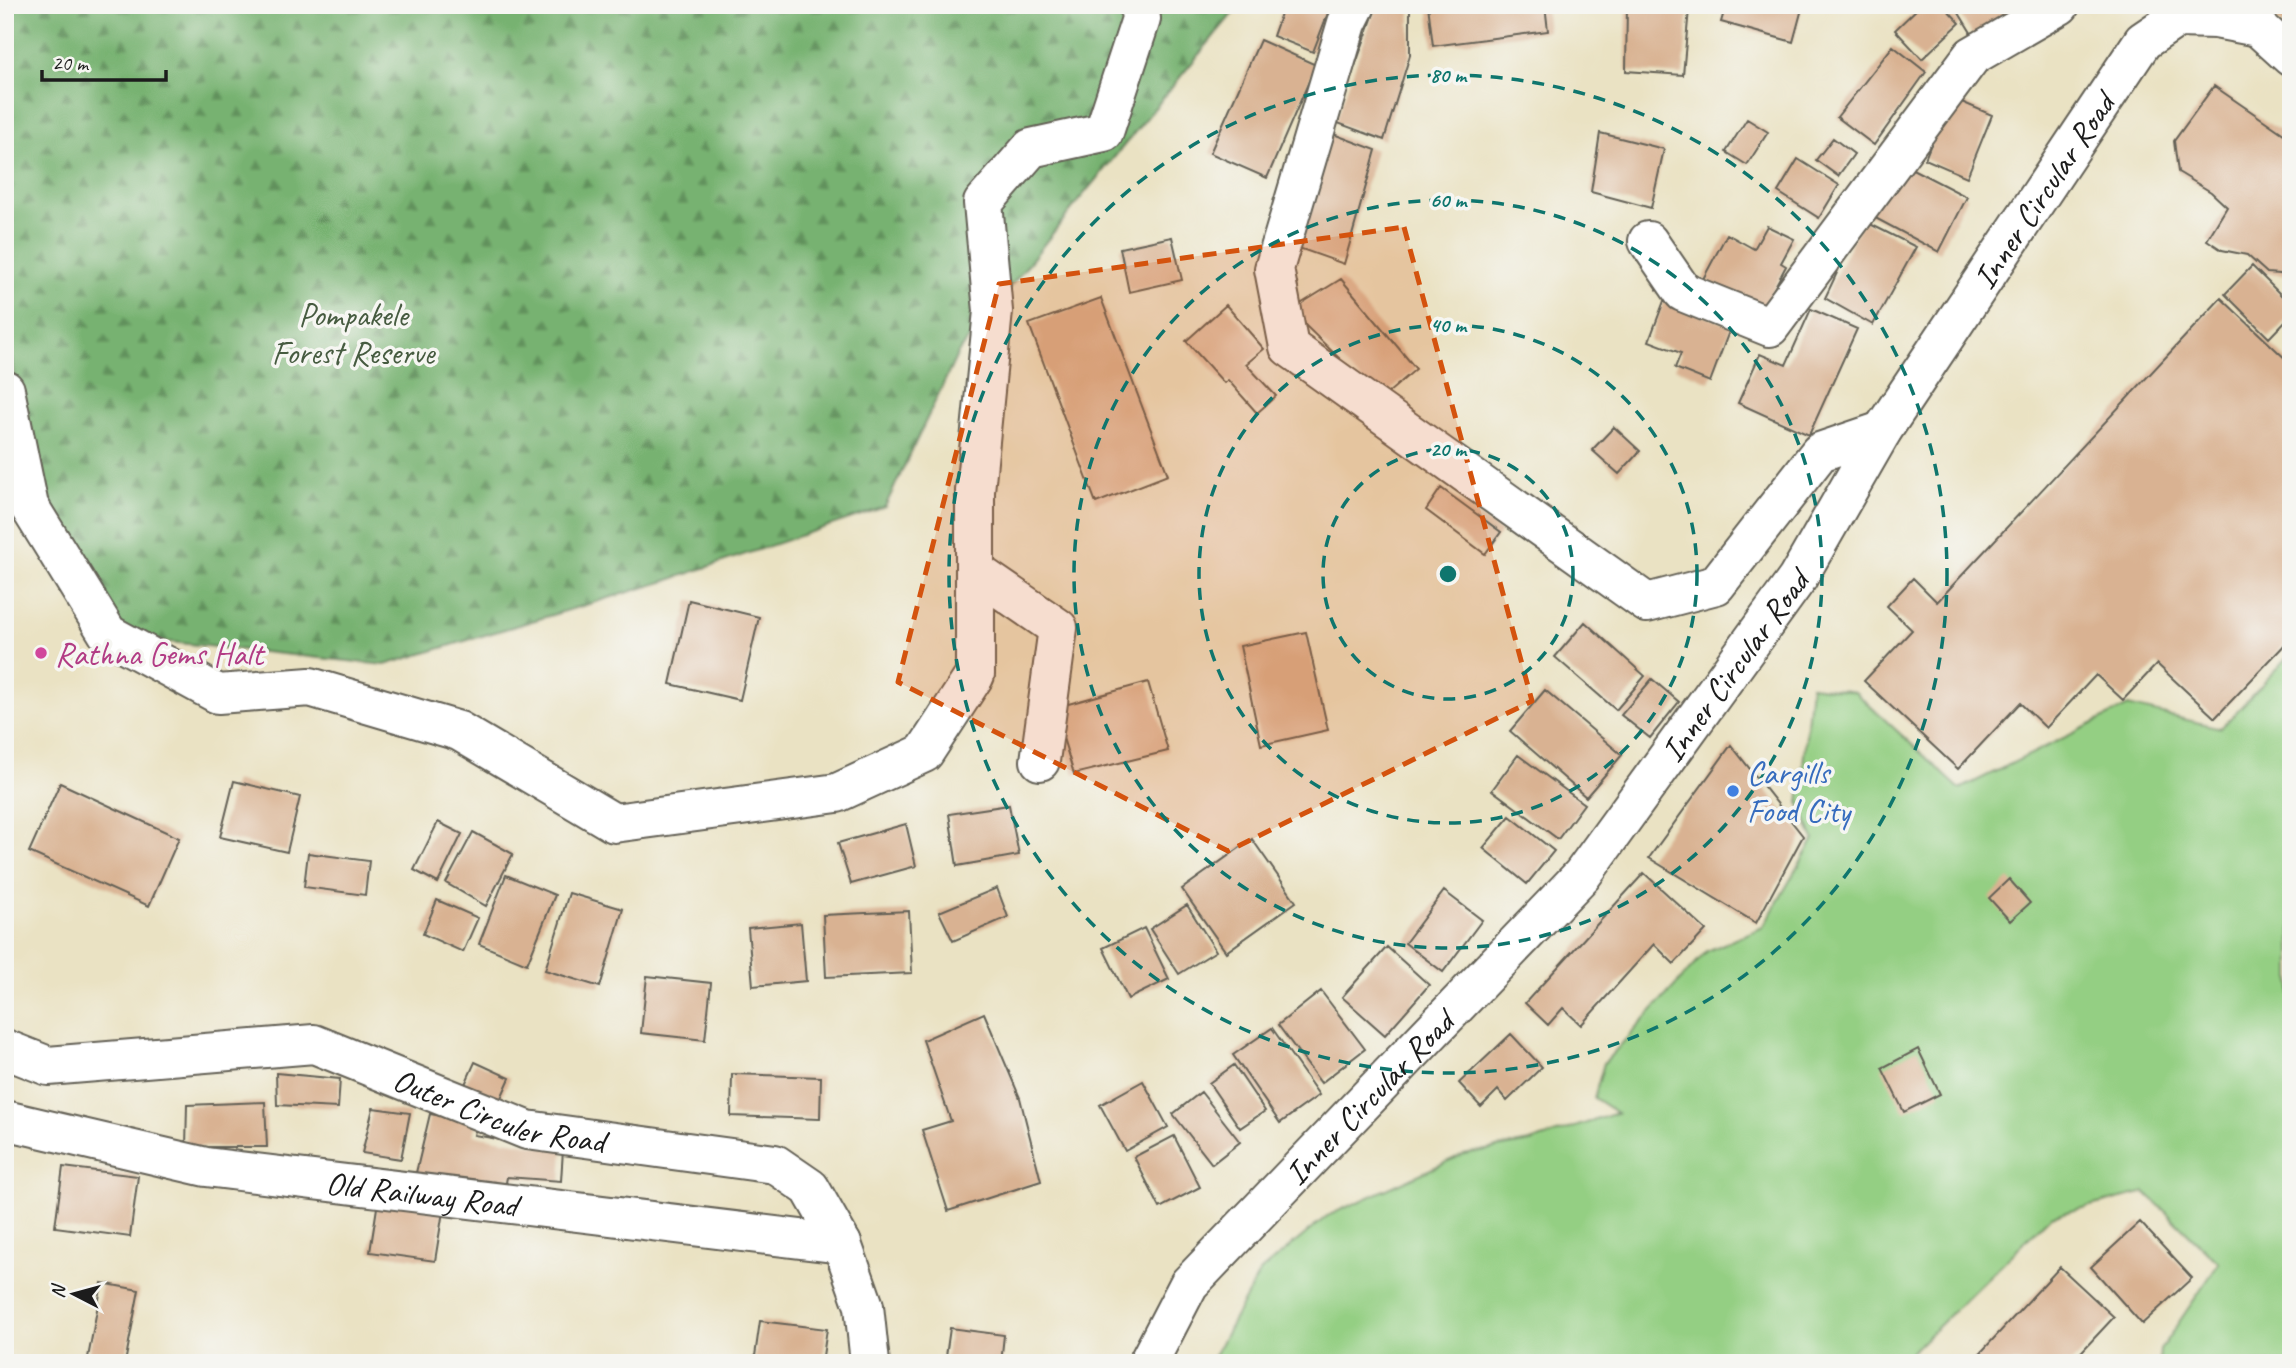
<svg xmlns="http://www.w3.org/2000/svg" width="2296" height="1368" font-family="Caveat,sans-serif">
<defs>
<pattern id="forest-firs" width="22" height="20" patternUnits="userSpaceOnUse" patternTransform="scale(1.75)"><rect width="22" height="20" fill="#77b271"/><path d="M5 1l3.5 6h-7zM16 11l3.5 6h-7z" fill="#61905c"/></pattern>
</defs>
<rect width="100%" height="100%" fill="#f6f6f2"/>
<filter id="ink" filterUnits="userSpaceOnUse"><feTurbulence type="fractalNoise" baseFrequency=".0143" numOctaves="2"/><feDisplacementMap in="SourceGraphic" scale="14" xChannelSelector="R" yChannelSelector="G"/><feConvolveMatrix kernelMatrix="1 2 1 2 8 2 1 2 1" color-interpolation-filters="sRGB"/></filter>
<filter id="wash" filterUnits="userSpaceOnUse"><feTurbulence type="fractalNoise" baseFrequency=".00686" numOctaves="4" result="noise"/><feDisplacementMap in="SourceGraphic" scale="28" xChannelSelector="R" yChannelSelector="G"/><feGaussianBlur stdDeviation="1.57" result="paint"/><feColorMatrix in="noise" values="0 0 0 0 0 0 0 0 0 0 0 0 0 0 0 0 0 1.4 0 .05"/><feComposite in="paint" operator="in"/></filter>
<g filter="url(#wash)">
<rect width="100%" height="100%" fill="#eae2c3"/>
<path fill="#94cf83" stroke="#587650" stroke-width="2" d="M2291,654V1363H2159L2160,1350L2219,1263L2145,1192L2051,1216L1900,1363H1210L1260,1272L1327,1216L1464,1154L1530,1142L1617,1113L1594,1098L1604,1063L1707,951L1763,927L1814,839L1799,804L1811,686L1855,692L1960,789L2128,706L2221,728Z"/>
<path fill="url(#forest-firs)" stroke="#4a6746" stroke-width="2" d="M5,5H1234L1233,13L1079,200L958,353L885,507L669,580L385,665L104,635L23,432L5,319Z"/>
<g id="blocks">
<path fill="#d9b292" d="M1284,5H1331L1313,52L1273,36Z
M1377,5H1410V55L1384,140L1335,122Z
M1428,5H1545L1548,31L1433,46Z
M1726,5H1803L1793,42L1721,22Z
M1921,5H1943L1960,23L1922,59L1895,30Z
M1954,5H2027L1975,39Z
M2273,5H2291V32L2269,15Z
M1627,6L1689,9L1683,75L1626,71Z
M1260,40L1316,65L1267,178L1210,153Z
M1893,46L1926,72L1874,145L1837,117Z
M2214,86L2291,139V275L2267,273L2247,255L2222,250L2207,240L2227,207L2211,192L2178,172L2174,141Z
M1950,97L1992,115L1967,177L1925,159Z
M1747,119L1768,132L1747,165L1726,152Z
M1328,132L1376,150L1344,264L1293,246Z
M1600,133L1664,149L1651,208L1591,192Z
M1833,138L1854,154L1838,176L1816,160Z
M1798,159L1839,185L1819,218L1778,192Z
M1893,159L1967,197L1939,252L1866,213Z
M1862,220L1916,247L1873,325L1825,298Z
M1767,226L1794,239L1781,263L1786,266L1762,311L1703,279L1727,234L1754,249Z
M1172,237L1182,280L1129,292L1120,248Z
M2252,266L2291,305V315L2269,338L2225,294Z
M1341,279L1416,369L1381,399L1305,325L1299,305Z
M1101,298L1168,475L1096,503L1029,324Z
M2221,298L2291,364V638L2215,718L2157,664L2123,700L2096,675L2046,728L2020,703L1958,769L1864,681L1912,630L1887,606L1913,578L1937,602Z
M1664,301L1731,326L1710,382L1675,368L1681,353L1649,341Z
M1226,305L1264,349L1246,364L1276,396L1257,413L1228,380L1224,383L1186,341Z
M1811,309L1857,329L1809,435L1738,403L1760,354L1786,365Z
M1614,427L1640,451L1619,474L1592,450Z
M1441,488L1501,532L1485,554L1426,510Z
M689,600L759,617L740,700L670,684Z
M1585,622L1645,676L1616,710L1555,657Z
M1306,632L1328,730L1261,745L1240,646Z
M1652,679L1679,702L1650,738L1621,715Z
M1148,682L1168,751L1074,774L1054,708Z
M1545,690L1622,755L1586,797L1510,731Z
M1731,745L1803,836L1756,923L1649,858Z
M1518,755L1584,804L1558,839L1492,790Z
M234,781L300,797L287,852L220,837Z
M60,783L179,838L149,906L29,852Z
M1009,805L1019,855L957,866L949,814Z
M1510,816L1554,851L1527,884L1483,848Z
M438,822L462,834L438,883L414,870Z
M906,824L916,866L851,884L838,843Z
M473,832L513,854L486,906L446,883Z
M1252,839L1296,902L1226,952L1182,889Z
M308,853L369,861L365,895L304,887Z
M1644,873L1706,930L1674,964L1654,944L1581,1025L1563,1008L1548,1025L1525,1003Z
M506,875L555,895L527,964L479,944Z
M2009,879L2030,903L2010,921L1989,898Z
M997,888L1008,917L953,941L939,912Z
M1444,891L1482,920L1443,972L1405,943Z
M569,893L623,909L600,987L545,970Z
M437,900L478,918L463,952L423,934Z
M1187,905L1216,951L1179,974L1150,929Z
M909,911L912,973L826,977L823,915Z
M801,923L806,981L753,986L748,928Z
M1144,928L1169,979L1128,999L1103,948Z
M1387,947L1429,985L1385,1035L1342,997Z
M647,976L711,983L705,1040L641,1033Z
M1321,991L1365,1049L1321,1083L1278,1025Z
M984,1013L1020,1098L1041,1181L948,1211L922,1130L951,1121L923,1040Z
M1272,1028L1319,1095L1280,1123L1233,1055Z
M1511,1034L1542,1067L1507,1101L1498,1090L1481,1107L1459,1083Z
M1918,1049L1940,1094L1904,1112L1882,1068Z
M475,1062L510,1078L492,1118L457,1102Z
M1234,1065L1265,1111L1240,1128L1209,1083Z
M276,1073L340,1079L338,1108L277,1105Z
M732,1074L821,1077L820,1119L731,1116Z
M1143,1081L1168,1127L1125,1151L1100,1105Z
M1201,1092L1240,1142L1212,1164L1173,1114Z
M265,1102L267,1147H186L187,1105Z
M373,1108L410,1113L401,1159L362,1153Z
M430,1114L477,1122L474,1135L563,1150L561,1181L507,1177L504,1194L415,1177Z
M1174,1136L1200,1187L1160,1208L1134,1157Z
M63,1167L138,1176L130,1237L55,1227Z
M379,1195L444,1205L435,1261L370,1252Z
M2140,1222L2192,1278L2142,1324L2091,1267Z
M2060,1267L2114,1317L2071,1363H1971Z
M102,1283L139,1290L125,1363H87Z
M760,1321L827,1329L822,1363H754Z
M950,1328L1004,1335L1001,1363H945Z"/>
</g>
</g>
<g filter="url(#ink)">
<use href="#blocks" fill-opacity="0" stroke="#646156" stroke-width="2"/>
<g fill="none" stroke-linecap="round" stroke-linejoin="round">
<g stroke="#646156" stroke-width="42">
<g id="minor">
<path d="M1356,5L1347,23L1274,269L1289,347L1647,603L1716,585L1820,452L1882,431"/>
<path d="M1648,241L1683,292L1770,327L1972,56L2060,5"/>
<path d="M5,390L29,506L108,634L218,694L310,687L459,731L614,823L837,793L924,753L975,675V491L993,311L983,203L1031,148L1104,132L1141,19L1139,5"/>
<path d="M975,571L1058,628L1040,761"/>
<path id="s1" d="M5,1049L48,1066L314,1044L527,1130L775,1164L810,1188L842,1244L864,1306L870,1363"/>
<path id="s2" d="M5,1120L206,1167L842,1244"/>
<path id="s3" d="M1148,1363L1189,1284L1582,875L1797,579L1882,431L2143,41L2177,18L2216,19L2258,27L2291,57"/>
</g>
</g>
<use href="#minor" stroke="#fff" stroke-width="38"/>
</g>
</g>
<path fill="#d4530e" fill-opacity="0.2" stroke="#d4530e" stroke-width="5" stroke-dasharray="14 9" stroke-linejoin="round" d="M1404,227L1532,701L1228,851L898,682L999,284Z"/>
<g fill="none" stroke="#0f766e" stroke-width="3.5" stroke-dasharray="12 9">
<circle cx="1448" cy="574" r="125"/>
<circle cx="1448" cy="574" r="249"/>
<circle cx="1448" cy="574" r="374"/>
<circle cx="1448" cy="574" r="499"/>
</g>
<circle fill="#d1479c" stroke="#f6f6f2" stroke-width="2.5" cx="41" cy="653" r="7"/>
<circle fill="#3f7fe0" stroke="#f6f6f2" stroke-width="2.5" cx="1733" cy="791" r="7"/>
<g text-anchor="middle" stroke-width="7" stroke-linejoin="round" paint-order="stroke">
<g font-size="33" fill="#1c1c1c" stroke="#f6f6f2">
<text dy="12" stroke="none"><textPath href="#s3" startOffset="1482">Inner Circular Road</textPath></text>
<text dy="12" stroke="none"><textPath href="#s3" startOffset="915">Inner Circular Road</textPath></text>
<text dy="12" stroke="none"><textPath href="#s3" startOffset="348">Inner Circular Road</textPath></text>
<text dy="12" stroke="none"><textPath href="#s1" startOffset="511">Outer Circuler Road</textPath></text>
<text dy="12" stroke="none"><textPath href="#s2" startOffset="424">Old Railway Road</textPath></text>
</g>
<g font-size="33" fill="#465b40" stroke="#f6f6f2">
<text x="353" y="326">Pompakele<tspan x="353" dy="38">Forest Reserve</tspan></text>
</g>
<g font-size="33" fill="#b23c85" stroke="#f6f6f2" text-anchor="start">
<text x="55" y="665">Rathna Gems Halt</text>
</g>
<g font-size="33" fill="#366cbe" stroke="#f6f6f2" text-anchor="start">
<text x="1747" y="784">Cargills<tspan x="1747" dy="38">Food City</tspan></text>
</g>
</g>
<circle cx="1448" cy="574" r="10" fill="#0f766e" stroke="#f6f6f2" stroke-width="3.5"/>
<g font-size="21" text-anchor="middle" font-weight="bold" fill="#0f766e" stroke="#f6f6f2" stroke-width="7" stroke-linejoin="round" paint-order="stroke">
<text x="1448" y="82">80 m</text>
<text x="1448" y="207">60 m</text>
<text x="1448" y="332">40 m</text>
<text x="1448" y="456">20 m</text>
</g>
<rect width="2296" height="1368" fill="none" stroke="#f6f6f2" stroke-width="28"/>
<g transform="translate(74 1294) rotate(276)" stroke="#f6f6f2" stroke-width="5" paint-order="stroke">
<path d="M0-5L12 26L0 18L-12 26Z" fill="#1c1c1c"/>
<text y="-10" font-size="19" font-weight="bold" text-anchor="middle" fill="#1c1c1c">N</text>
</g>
<path d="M42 70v10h124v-10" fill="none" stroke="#1c1c1c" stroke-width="3.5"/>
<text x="52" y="70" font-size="21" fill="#1c1c1c" stroke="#f6f6f2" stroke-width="5" paint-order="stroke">20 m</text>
</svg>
